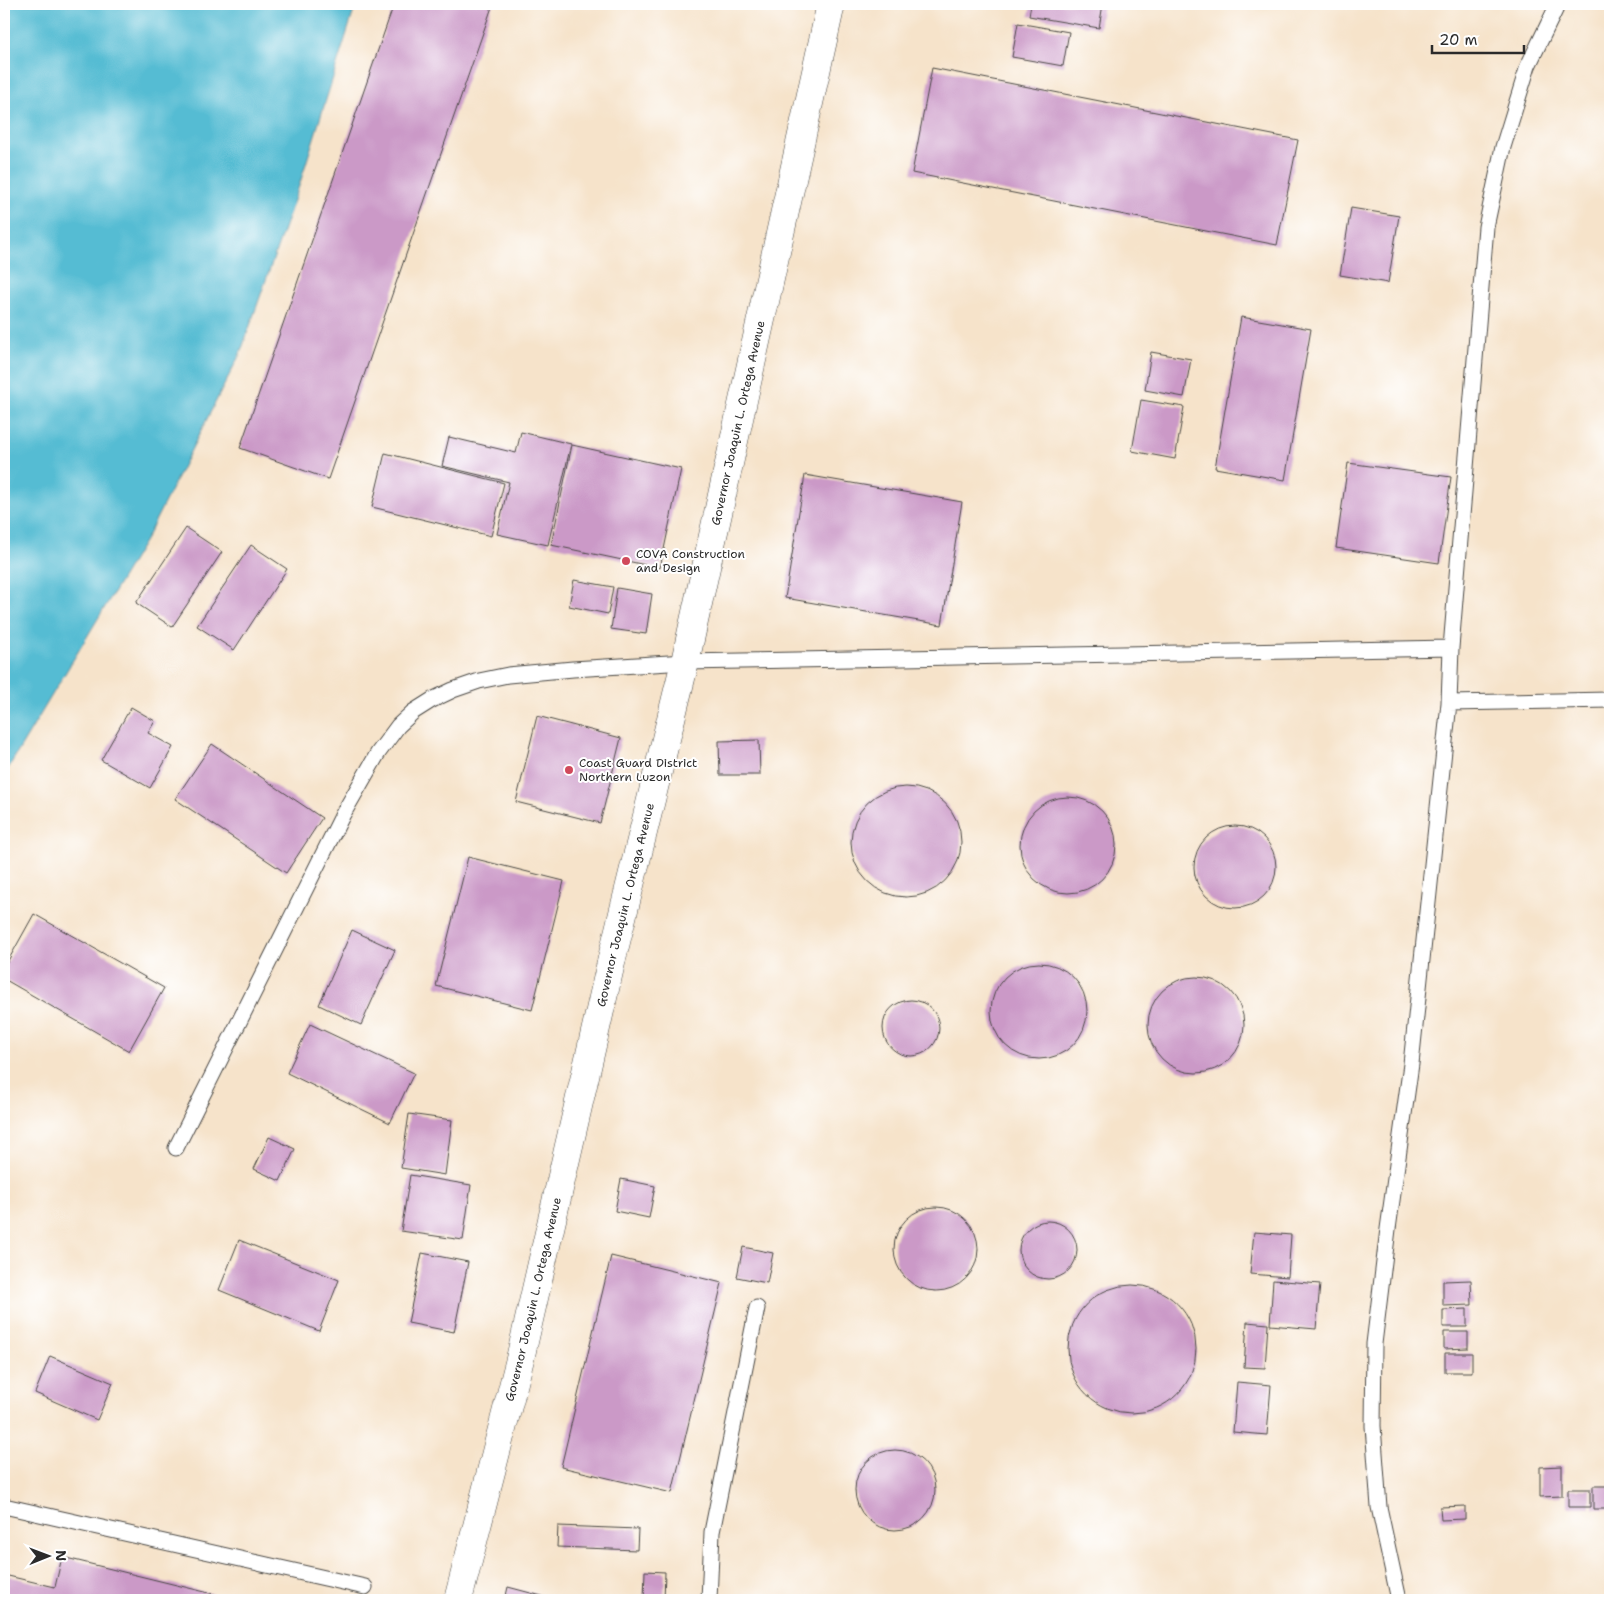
<svg xmlns="http://www.w3.org/2000/svg" width="1614" height="1604" font-family="'Shantell Sans',sans-serif">
<rect width="100%" height="100%" fill="#fff"/>
<filter id="ink" filterUnits="userSpaceOnUse"><feTurbulence type="fractalNoise" baseFrequency=".02" numOctaves="2"/><feDisplacementMap in="SourceGraphic" scale="10" xChannelSelector="R" yChannelSelector="G"/><feConvolveMatrix kernelMatrix="1 2 1 2 8 2 1 2 1" color-interpolation-filters="sRGB"/></filter>
<filter id="wash" filterUnits="userSpaceOnUse"><feTurbulence type="fractalNoise" baseFrequency=".0096" numOctaves="4" result="noise"/><feDisplacementMap in="SourceGraphic" scale="20" xChannelSelector="R" yChannelSelector="G"/><feGaussianBlur stdDeviation="1.12" result="paint"/><feColorMatrix in="noise" values="0 0 0 0 0 0 0 0 0 0 0 0 0 0 0 0 0 1.4 0 .05"/><feComposite in="paint" operator="in"/></filter>
<g filter="url(#wash)">
<rect width="100%" height="100%" fill="#f6e3ca"/>
<path fill="#55bcd3" stroke="#40747f" d="M4,4H356L299,186L240,354L147,537L4,775Z"/>
<g id="blocks">
<path fill="#cb99c7" d="M394,4H493L328,479L240,448Z
M1031,4H1103L1099,28L1029,16Z
M1018,23L1069,32L1063,66L1012,57Z
M932,68L1298,140L1277,245L912,173Z
M1351,208L1399,216L1388,283L1340,275Z
M1241,317L1311,329L1285,480L1215,468Z
M1151,352L1191,359L1184,397L1145,390Z
M1141,400L1184,407L1175,459L1132,451Z
M521,432L571,444L548,545L497,534L509,482L442,466L449,437L516,453Z
M572,445L681,469L660,568L551,545Z
M385,453L504,483L491,536L372,507Z
M1348,463L1451,477L1439,563L1336,548Z
M805,475L962,502L942,625L785,598Z
M186,528L222,552L172,627L136,603Z
M251,545L287,569L234,650L197,626Z
M574,580L613,587L608,614L569,606Z
M617,588L652,594L646,634L611,629Z
M131,707L155,721L148,733L173,747L150,788L101,760Z
M537,716L621,738L600,823L516,802Z
M759,740L760,775H720L719,741Z
M212,744L322,818L286,873L175,799Z
M851 842a55 55 0 1 1 110 0a55 55 0 1 1-110 0Z
M1020 845a48 48 0 1 1 96 0a48 48 0 1 1-96 0Z
M1194 867a41 41 0 1 1 82 0a41 41 0 1 1-82 0Z
M468,857L564,881L532,1010L436,986Z
M34,914L164,988L129,1051L4,979V968Z
M352,930L395,950L361,1025L319,1005Z
M991 1011a48 48 0 1 1 96 0a48 48 0 1 1-96 0Z
M1148 1025a48 48 0 1 1 96 0a48 48 0 1 1-96 0Z
M883 1028a28 28 0 1 1 56 0a28 28 0 1 1-56 0Z
M310,1024L414,1073L390,1123L287,1073Z
M409,1114L452,1120L445,1175L401,1168Z
M269,1137L295,1149L280,1181L254,1169Z
M410,1175L471,1185L463,1240L401,1231Z
M621,1179L655,1186L649,1218L615,1211Z
M894 1249a42 42 0 1 1 84 0a42 42 0 1 1-84 0Z
M1019 1250a29 29 0 1 1 58 0a29 29 0 1 1-58 0Z
M1254,1232L1291,1235L1288,1277L1250,1274Z
M239,1240L339,1280L319,1331L219,1290Z
M743,1247L773,1253L767,1283L737,1277Z
M422,1253L468,1262L454,1332L408,1323Z
M611,1256L722,1283L672,1493L561,1467Z
M1273,1280L1320,1284L1316,1329L1270,1325Z
M1471,1280L1472,1305L1443,1306V1281Z
M1068 1349a64 64 0 1 1 128 0a64 64 0 1 1-128 0Z
M1467,1309V1327H1443V1310Z
M1247,1322L1268,1324L1265,1368L1244,1367Z
M1444,1332H1468V1348L1444,1349Z
M1445,1353H1472V1372H1445Z
M50,1356L113,1383L97,1420L35,1393Z
M1237,1382L1271,1385L1267,1435L1233,1432Z
M855 1490a40 40 0 1 1 80 0a40 40 0 1 1-80 0Z
M1562,1466V1496L1540,1497V1467Z
M1593,1486H1610V1509H1593Z
M1568,1489H1590V1507H1568Z
M1465,1506V1519L1441,1520L1440,1507Z
M558,1526L638,1529L637,1550L557,1547Z
M62,1557L238,1600H4V1575L55,1587Z
M645,1571L665,1572L664,1600H644Z
M508,1587L557,1600H505Z"/>
</g>
</g>
<g filter="url(#ink)">
<use href="#blocks" fill-opacity="0" stroke="#494743" stroke-width="1"/>
<g fill="none" stroke-linecap="round" stroke-linejoin="round">
<g stroke="#494743" stroke-width="17">
<path id="service" d="M1449,703L1610,700
M176,1148L343,814L378,753L398,726L413,712L432,700L453,690L479,681L508,675L573,669L685,662L1451,648
M4,1506L365,1587
M709,1600L712,1532L757,1308
M1399,1600L1379,1507L1373,1426L1374,1344L1388,1229L1411,1064L1449,703L1451,648L1486,227L1503,147L1528,66L1558,4"/>
</g>
<g stroke="#494743" stroke-width="29">
<g id="tertiary">
<path id="s1" d="M458,1600L520,1359L613,954L685,662L831,4"/>
</g>
</g>
<use href="#service" stroke="#fff" stroke-width="15"/>
<use href="#tertiary" stroke="#fff" stroke-width="28"/>
</g>
</g>
<g fill="#d1495b" stroke="#fff" stroke-width="2">
<circle cx="626" cy="561" r="5"/>
<circle cx="569" cy="770" r="5"/>
</g>
<g text-anchor="middle" stroke-width="4" stroke-linejoin="round" paint-order="stroke">
<g font-size="12" fill="#2b2b2b" stroke="#fff">
<text dy="4" stroke="none"><textPath href="#s1" startOffset="1210">Governor Joaquin L. Ortega Avenue</textPath></text>
<text dy="4" stroke="none"><textPath href="#s1" startOffset="715">Governor Joaquin L. Ortega Avenue</textPath></text>
<text dy="4" stroke="none"><textPath href="#s1" startOffset="310">Governor Joaquin L. Ortega Avenue</textPath></text>
</g>
<g font-size="12" fill="#2b2b2b" stroke="#fff" text-anchor="start">
<text x="636" y="558">COVA Construction<tspan x="636" dy="14">and Design</tspan></text>
<text x="579" y="767">Coast Guard District<tspan x="579" dy="14">Northern Luzon</tspan></text>
</g>
</g>
<rect width="1614" height="1604" fill="none" stroke="#fff" stroke-width="20"/>
<g transform="translate(48 1556) rotate(89)" stroke="#ffffff" stroke-width="4" paint-order="stroke">
<path d="M0-4L9 19L0 12L-9 19Z" fill="#2b2b2b"/>
<text y="-8" font-size="14" font-weight="bold" text-anchor="middle" fill="#2b2b2b">N</text>
</g>
<path d="M1432 45v8h92v-8" fill="none" stroke="#2b2b2b" stroke-width="2.5"/>
<text x="1439" y="45" font-size="15" fill="#2b2b2b" stroke="#ffffff" stroke-width="4" paint-order="stroke">20 m</text>
</svg>
